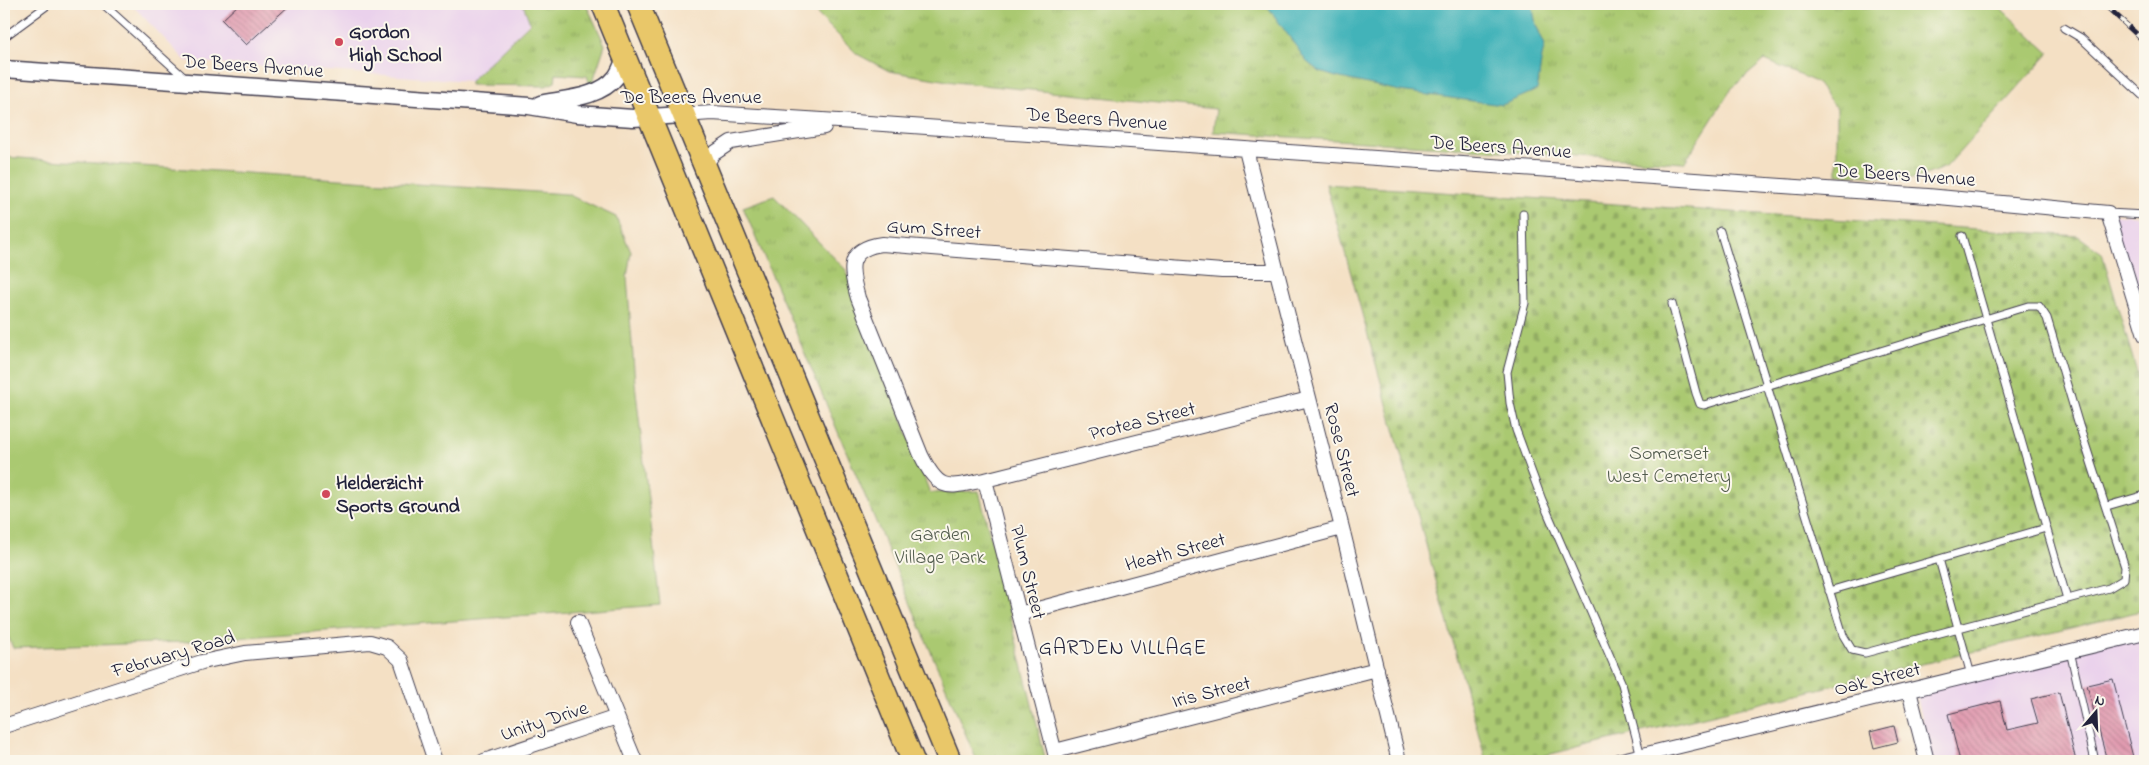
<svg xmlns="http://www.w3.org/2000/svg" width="2149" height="765" font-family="'Indie Flower',sans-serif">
<defs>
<pattern id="grass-tufts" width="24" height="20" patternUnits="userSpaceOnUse" patternTransform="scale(1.25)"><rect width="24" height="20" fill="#aac971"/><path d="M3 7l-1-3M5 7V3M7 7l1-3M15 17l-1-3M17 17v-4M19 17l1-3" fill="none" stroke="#92ac63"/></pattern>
<pattern id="cemetery-stones" width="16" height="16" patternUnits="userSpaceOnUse" patternTransform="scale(1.25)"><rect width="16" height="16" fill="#aac971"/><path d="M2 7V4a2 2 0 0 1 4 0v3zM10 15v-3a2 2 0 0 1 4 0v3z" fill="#92ac63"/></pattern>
<pattern id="building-back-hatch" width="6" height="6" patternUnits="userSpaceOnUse" patternTransform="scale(1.25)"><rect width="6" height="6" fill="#df92aa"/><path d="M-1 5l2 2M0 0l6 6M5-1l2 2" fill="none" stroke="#b4778c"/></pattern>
</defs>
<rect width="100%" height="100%" fill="#fbf7ec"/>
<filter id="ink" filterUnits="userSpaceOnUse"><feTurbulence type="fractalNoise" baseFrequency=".02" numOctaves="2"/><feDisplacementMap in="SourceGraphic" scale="10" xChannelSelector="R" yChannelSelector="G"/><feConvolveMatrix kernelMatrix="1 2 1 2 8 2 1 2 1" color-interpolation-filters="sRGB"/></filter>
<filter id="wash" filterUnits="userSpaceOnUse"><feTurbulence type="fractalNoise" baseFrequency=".0096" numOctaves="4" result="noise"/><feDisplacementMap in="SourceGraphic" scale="20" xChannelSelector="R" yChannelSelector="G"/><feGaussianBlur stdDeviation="1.12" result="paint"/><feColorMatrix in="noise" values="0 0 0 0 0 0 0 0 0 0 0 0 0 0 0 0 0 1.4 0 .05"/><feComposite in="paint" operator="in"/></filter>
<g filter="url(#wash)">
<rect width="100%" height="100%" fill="#f4e0c4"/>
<path fill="#ead1ec" d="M131,4H523L530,22L470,81L186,61Z
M2111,214L2145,216V333Z
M2145,633V761H1932L1916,692Z"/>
<path fill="url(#grass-tufts)" stroke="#667656" d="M523,4H586L605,45L591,87L587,76L556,74L555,82L546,86L470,85V81L530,23Z
M810,4H1996L2049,53L1946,167L1915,179L1837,174V109L1816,82L1765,60L1732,88L1684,163L1213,132L1216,109L954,82L889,71L857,54L818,15Z
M774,196L846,270L930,493L979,491L1046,761H977L743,207Z"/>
<path fill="url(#cemetery-stones)" stroke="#667656" d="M1326,184L2078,236L2102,253L2145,400V610L1522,761H1486Z"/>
<path fill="#aac971" stroke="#667656" d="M4,157L567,194L616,217L631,252L627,277L635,383L660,605L183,642L13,648L4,627Z"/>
<path fill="#43b3b9" stroke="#326a7a" d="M1266,4H1532L1536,25L1545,45C1540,60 1540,75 1537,90L1502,105L1400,91L1336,77L1320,72L1307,62Z"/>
<g id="blocks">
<path fill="url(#building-back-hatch)" d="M239,4H291L246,45L222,20Z
M2113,679L2134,761H2107L2087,685Z
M2059,692L2076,761H1960L1948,714L2000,701L2007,730L2038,723L2031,699Z
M1894,726L1898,742L1874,748L1870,732Z"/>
</g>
</g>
<g filter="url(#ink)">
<use href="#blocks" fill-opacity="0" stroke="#423e50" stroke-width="1"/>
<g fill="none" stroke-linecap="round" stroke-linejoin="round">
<g stroke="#423e50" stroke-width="9">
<path id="service" d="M103,4L186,79
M2064,28L2081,38L2145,98
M4,37L49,4
M2108,213L2145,215
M1523,214L1525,303L1507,372L1510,403L1516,430L1542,500L1622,684L1641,756
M1962,236L2067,599
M1672,304L1696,393L1700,404L1704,405L2028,306H2039L2047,318L2079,425L2125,567L2124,579L2109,588L1865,653L1852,650L1843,635L1720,231
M2107,506L2145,495
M1939,559L1971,675
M1829,591L2046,528
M2070,651L2095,761"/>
</g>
<g stroke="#423e50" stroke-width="16">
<path id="minor" d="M683,115L712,113L854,122L1928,196L2108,213L2145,335
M1246,150L1342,528L1399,761
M704,167L713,154L731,142L824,127
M1276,271H1222L882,244C845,249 850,270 858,298L921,455C940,494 948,487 985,480L1309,399
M985,480L1057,761
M1019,614L1342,528
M578,622L635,761
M1909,691L1927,761
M4,726L202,662L245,653L370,642L387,647L401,660L435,761
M1055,751L1377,669
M484,761L617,717
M1618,761L2145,633"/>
</g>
<g stroke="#423e50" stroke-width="19">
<path id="tertiary" d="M4,69L529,106L577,114L633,118L683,115
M540,104C564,99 600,98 616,77C620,72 622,65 625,59"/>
</g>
<g stroke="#423e50" stroke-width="25">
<path id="trunk" d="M603,4L913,761
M638,4L950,761"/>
</g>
<use href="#service" stroke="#fff" stroke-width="7"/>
<use href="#minor" stroke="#fff" stroke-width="14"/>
<use href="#tertiary" stroke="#fff" stroke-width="16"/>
<use href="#trunk" stroke="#e9c769" stroke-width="22"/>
<g stroke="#22223b" stroke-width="5.5">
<path id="rail" d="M2104,4L2145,42"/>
</g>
<use href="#rail" stroke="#fbf7ec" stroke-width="4" stroke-dasharray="11" stroke-linecap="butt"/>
</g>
</g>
<g fill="#d1495b" stroke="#fbf7ec" stroke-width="2">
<circle cx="339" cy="42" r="5"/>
<circle cx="326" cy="494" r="5"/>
</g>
<g text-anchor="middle" stroke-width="4" stroke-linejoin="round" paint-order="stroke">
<g font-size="20" font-weight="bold" fill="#22223b" stroke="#fbf7ec" text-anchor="start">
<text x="349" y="38">Gordon<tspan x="349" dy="23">High School</tspan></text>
<text x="336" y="489">Helderzicht<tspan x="336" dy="23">Sports Ground</tspan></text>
</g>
<g font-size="20" fill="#22223b" stroke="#fbf7ec">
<text transform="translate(253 65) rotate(4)" y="7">De Beers Avenue</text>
<text x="691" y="103">De Beers Avenue</text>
<text transform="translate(1097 118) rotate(4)" y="7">De Beers Avenue</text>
<text transform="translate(1501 146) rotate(4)" y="7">De Beers Avenue</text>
<text transform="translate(1905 174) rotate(4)" y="7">De Beers Avenue</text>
<text transform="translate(934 228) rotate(4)" y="7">Gum Street</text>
<text transform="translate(1142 420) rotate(-14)" y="7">Protea Street</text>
<text transform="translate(1343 450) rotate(76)" y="7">Rose Street</text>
<text transform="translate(1175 551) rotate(-15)" y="7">Heath Street</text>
<text transform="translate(1029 572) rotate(76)" y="7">Plum Street</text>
<text transform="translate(173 653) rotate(-16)" y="7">February Road</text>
<text transform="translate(1877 678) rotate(-14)" y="7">Oak Street</text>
<text transform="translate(1211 691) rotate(-14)" y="7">Iris Street</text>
<text transform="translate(544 720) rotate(-18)" y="7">Unity Drive</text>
</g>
<g font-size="20" fill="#525c4e" stroke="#fbf7ec">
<text x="1669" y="459">Somerset<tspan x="1669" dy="23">West Cemetery</tspan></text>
<text x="940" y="540">Garden<tspan x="940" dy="23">Village Park</tspan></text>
</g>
<g font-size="21" letter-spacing="1" fill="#22223b" stroke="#fbf7ec">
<text x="1123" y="654">GARDEN VILLAGE</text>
</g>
</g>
<rect width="2149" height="765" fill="none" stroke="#fbf7ec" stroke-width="20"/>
<g transform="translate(2096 712) rotate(19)" stroke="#fbf7ec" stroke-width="4" paint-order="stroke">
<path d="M0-4L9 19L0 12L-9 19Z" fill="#22223b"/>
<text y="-8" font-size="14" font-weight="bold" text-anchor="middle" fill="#22223b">N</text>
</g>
</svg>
